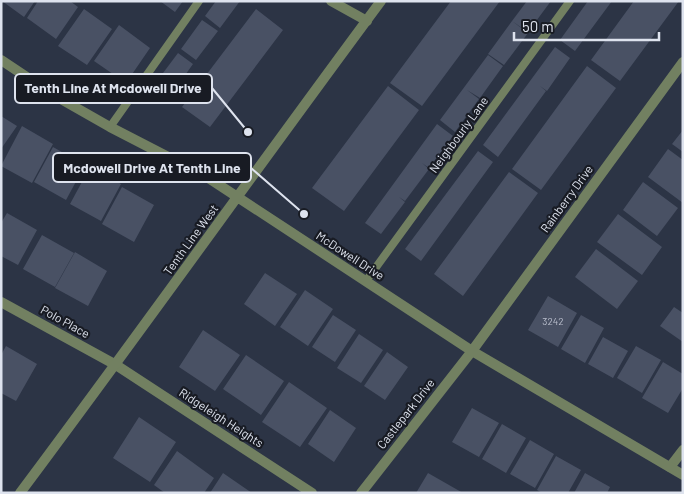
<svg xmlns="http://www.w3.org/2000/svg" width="684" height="494" font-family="Barlow,sans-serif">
<rect width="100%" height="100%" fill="#2c3445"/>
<path fill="#495164" d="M2,1H35L24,17Z
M38,1H70L78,7L56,39L27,18Z
M160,1H183L175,12Z
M216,1H240L220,28L205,16Z
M451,1H500L422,106L390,83Z
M527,1H551L528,32L512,21Z
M588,1H612L575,51L560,40Z
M634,1H679L620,81L591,60Z
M84,9L112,29L87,65L58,46Z
M256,9L283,30L210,127L182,107Z
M202,20L218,31L196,60L181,49Z
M512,21L528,33L504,65L488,54Z
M119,25L150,48L126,83L94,61Z
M555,47L570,58L547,91L540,86L546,91L498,157L483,145Z
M178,53L193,64L173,92L157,81Z
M488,55L503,66L480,98L467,90L479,99L455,132L440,120Z
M587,66L616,88L541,190L512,169Z
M388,86L419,110L344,211L312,188Z
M1,116L17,126L1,149Z
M437,124L453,136L429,168L422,163L429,169L405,201L399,197L405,202L381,234L365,223Z
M22,126L53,144L32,183L1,166Z
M683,130V152L672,144Z
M53,147L85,165L66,200L34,182Z
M668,149L683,160V203L648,177Z
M478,151L493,162L469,195L464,190L469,195L445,228L438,223L445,228L421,261L405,249Z
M90,167L121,184L101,221L70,204Z
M509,172L538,193L463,296L434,274Z
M643,182L678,208L657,236L623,210Z
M122,187L154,205L134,242L102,224Z
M7,213L37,230L18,265L1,256V223Z
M618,214L662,247L642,275L597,242Z
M42,235L74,253L55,287L23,269Z
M596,249L638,281L617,309L575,277Z
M75,252L107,271L88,306L55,288Z
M265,273L297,294L275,326L244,304Z
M305,290L333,309L308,346L280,327Z
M548,296L577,313L558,347L528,330Z
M674,307L683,313V342L660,326Z
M333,315L356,330L335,362L312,347Z
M581,315L604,328L585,363L561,349Z
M203,330L240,355L215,391L179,367Z
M359,334L383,350L361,383L337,368Z
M603,337L628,351L613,378L588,364Z
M6,346L37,364L16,401L1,393V355Z
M636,346L661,360L642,393L617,378Z
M387,352L408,367L385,400L364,386Z
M246,355L284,381L261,415L223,389Z
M663,362L683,374V388L668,413L642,398Z
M289,382L327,408L300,447L262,422Z
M472,408L499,423L479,457L452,442Z
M330,410L356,428L334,462L308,444Z
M139,417L176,442L150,482L113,458Z
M502,424L526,438L506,473L482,459Z
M530,440L554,454L535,488L510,474Z
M177,451L214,478L204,493H165L154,485Z
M556,456L581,470L568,493H542L537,490Z
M223,473L252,493H210Z
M428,473L463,493H416Z
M585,473L610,487L607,493H574Z"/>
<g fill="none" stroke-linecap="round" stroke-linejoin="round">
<path stroke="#728061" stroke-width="8" d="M110,127L199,1
M366,281L570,1"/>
<path stroke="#728061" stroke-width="10" d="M331,1L367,21
M1,302L116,365L312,493
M670,467L683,450
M361,493L472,351L683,62"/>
<path stroke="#728061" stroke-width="10" d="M1,60L52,94L110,127L207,177L472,351L683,475
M20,493C142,330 260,164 381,1"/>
</g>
<g text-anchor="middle" stroke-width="4.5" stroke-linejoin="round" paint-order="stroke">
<g font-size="10" fill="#b9becc">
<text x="553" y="325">3242</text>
</g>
<g font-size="12" fill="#dee3ee" stroke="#181b23">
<text transform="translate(459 135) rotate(-54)" y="4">Neighbourly Lane</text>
<text transform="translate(567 199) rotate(-54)" y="4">Rainberry Drive</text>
<text transform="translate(191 240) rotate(-54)" y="4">Tenth Line West</text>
<text transform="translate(350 256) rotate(33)" y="4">McDowell Drive</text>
<text transform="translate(65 322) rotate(29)" y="4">Polo Place</text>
<text transform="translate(406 414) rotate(-52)" y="4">Castlepark Drive</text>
<text transform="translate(221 418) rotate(33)" y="4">Ridgeleigh Heights</text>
</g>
</g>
<path fill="none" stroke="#dee3ee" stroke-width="2" d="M248 132L212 88M304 214L251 168"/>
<g fill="#dee3ee" stroke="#181b23" stroke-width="2">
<circle cx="248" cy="132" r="5"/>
<circle cx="304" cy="214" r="5"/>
</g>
<g fill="#181b23" stroke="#dee3ee" stroke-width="2">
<rect x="15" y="74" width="197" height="29" rx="5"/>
<rect x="53" y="153" width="198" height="29" rx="5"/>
</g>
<g font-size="14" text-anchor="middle" font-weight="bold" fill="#dee3ee">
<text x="113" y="93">Tenth Line At Mcdowell Drive</text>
<text x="152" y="173">Mcdowell Drive At Tenth Line</text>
</g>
<rect width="684" height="494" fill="none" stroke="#dee3ee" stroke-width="5"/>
<path d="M514 32v8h145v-8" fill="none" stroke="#dee3ee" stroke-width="2.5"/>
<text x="522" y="32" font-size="15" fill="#dee3ee" stroke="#181b23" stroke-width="4" paint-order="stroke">50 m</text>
</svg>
